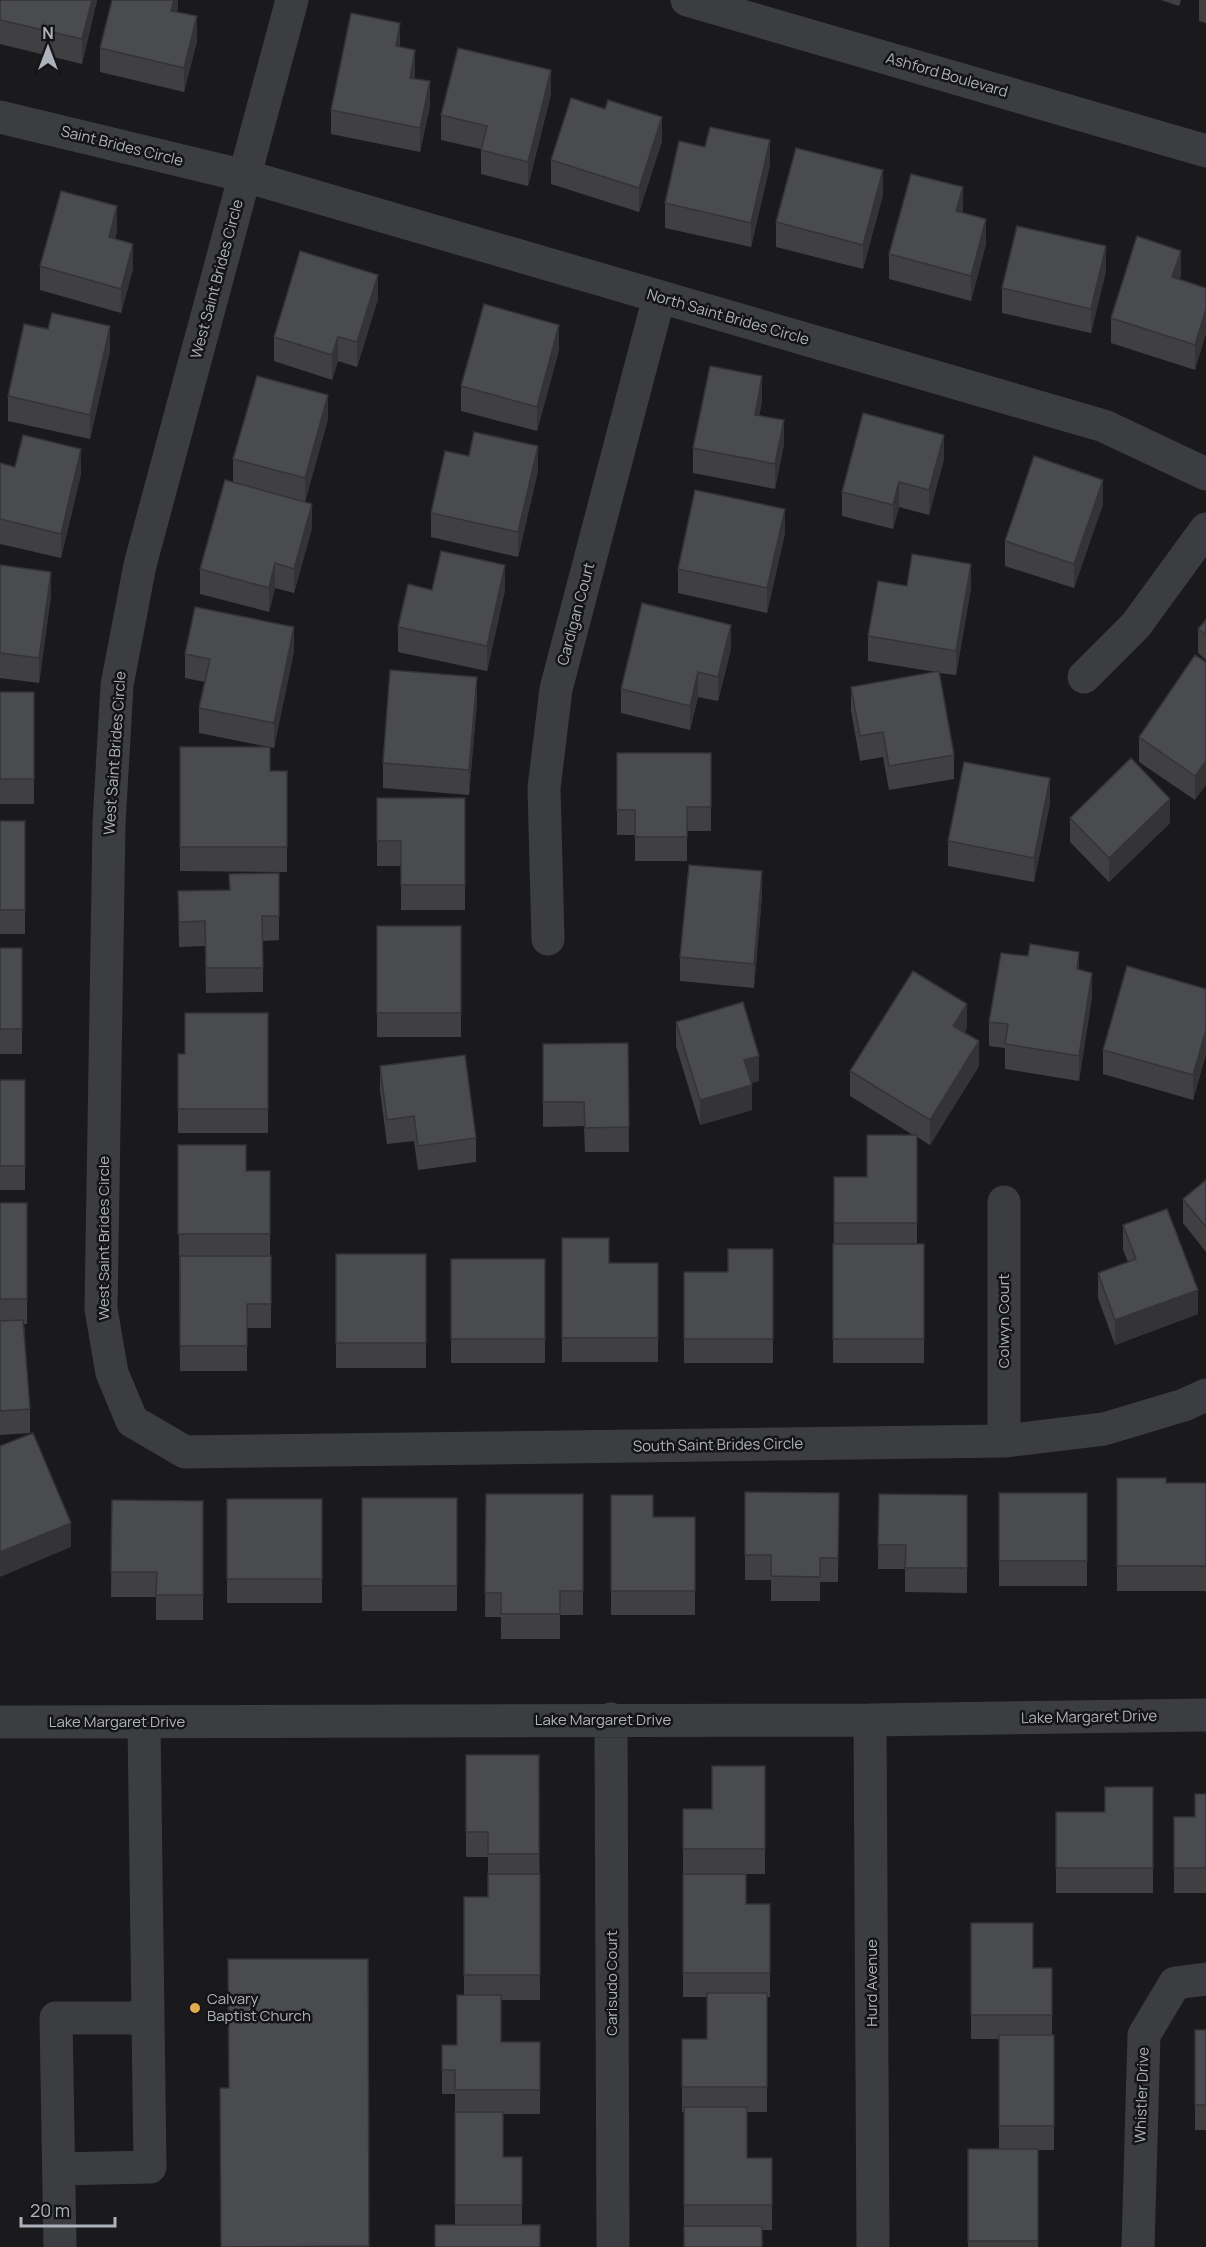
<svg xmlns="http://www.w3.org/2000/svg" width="1206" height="2247" font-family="Manrope,sans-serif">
<rect width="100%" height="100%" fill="#1a1a1c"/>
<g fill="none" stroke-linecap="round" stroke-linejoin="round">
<path stroke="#3c3d41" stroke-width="33" d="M292,0L140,565L117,685L109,824L101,1309L112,1373L132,1421L185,1452L1004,1441L1104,1429L1184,1405L1206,1395
M687,0L1206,151
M0,117L245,176L1104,426L1206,474
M1084,677L1136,625L1206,529
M548,939L544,788L556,689L659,297
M1004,1202V1441
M611,1719L613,2247
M870,1720L873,2247
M0,1722L870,1720L1206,1715
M59,2169L150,2167L144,1722
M60,2247L56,2018H148
M1138,2247L1144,2035L1175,1983L1206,1979"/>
</g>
<path fill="#404043" d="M0,0H97L82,64L0,44Z
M178,0L177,12L197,41L184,92L100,72V48Z
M1161,0H1181L1179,6Z
M1199,0H1206V23L1199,21Z
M400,47L415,74L414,79L430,106L420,152L331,134V110Z
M551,94L528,186L481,174V149L441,140V115Z
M662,141L639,212L551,184V160Z
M770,165L751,247L665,228V203Z
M883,195L863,269L776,247V222Z
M962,212L986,244L971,301L889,279V254Z
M117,231L115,239L133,269L121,313L40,290V266Z
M1106,271L1091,333L1002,313V288Z
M1181,275L1179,279L1206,288L1195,370L1111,343V318Z
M378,299L357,367L338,361L332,380L274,361V337Z
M48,329L110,351L90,439L8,421V396Z
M559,350L537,431L461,411V386Z
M762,401L759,416L784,444L775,489L693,473V448Z
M328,419L305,502L312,528L294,593L275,588L269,612L200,594V569L233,482V459Z
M469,456L538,471L518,557L431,537V513Z
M944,459L929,515L899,507L893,529L842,516V492Z
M0,463L15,467L81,474L61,558L0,544Z
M1103,504L1074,588L1005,566V541Z
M785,533L767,613L678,593V569Z
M0,565L51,596L39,683L0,678Z
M907,586L971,588L956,675L939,673L954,755V779L889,790L883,757L860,761L851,711V687L936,672L868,661V636Z
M432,590H505L487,671L398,652V627Z
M1206,620V660L1198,653V629Z
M731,649L718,701L698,697L690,730L621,713V689Z
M294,651L274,748L199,733V708L205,682L185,678V654Z
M1206,662L1195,800L1139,762V737Z
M0,692H34V804H0Z
M477,702L469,795L383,788V763Z
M180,747L270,771H287V872L180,871Z
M617,753H711V831H687V861H635V835H617Z
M377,798H465V910H401V866H377Z
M1050,803L1034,882L948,866V841Z
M1070,818L1170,823L1109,882L1070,842Z
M0,821H25V934H0Z
M279,873V940L263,941V992L206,993L205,946L179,947L178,891L229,890V874Z
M762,895L754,988L680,981V957Z
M377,926H461V1037H377Z
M0,948H22V1054H0Z
M1079,970L1092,997L1079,1081L1005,1069V1048L989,1046V1022Z
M1206,989V1054L1193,1100L1103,1074V1050Z
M268,1013V1133H178V1054H185Z
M676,1022L759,1081L751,1083L752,1110L700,1125L676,1046Z
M967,1028L964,1033L979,1066L930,1145L917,1137V1244H924V1363H833L834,1177H867L913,1135L850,1096V1071Z
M628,1043L629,1152H585L584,1126L543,1127V1044Z
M380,1066L476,1138V1162L418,1170L414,1141L387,1144L380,1091Z
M0,1080H25V1190H0Z
M178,1145L246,1171H270V1256H271V1328H247V1371H180Z
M1206,1180V1252L1183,1223V1199Z
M0,1203H27V1324H24L30,1409V1433L0,1435Z
M1123,1225L1198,1314L1115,1345L1098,1298V1273L1128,1262L1123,1250Z
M562,1238L609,1263H658V1362H562Z
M773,1249V1363H684V1272H728Z
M336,1254H426V1368H336Z
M451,1259H545V1363H451Z
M1117,1478L1166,1483H1206V1591H1117Z
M745,1492L839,1493L838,1582H820V1601H771V1580H745Z
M999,1493H1087V1586H999Z
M486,1494H583V1615H560V1639H501V1617H485Z
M879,1494L967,1495V1593L905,1592V1569H878Z
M611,1495L653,1517H695V1615H611Z
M362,1498H457V1611H362Z
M227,1499H322V1603H227Z
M112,1500L203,1501V1620H156V1597H111Z
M466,1755H539L540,2000H501V2042H540V2114H503V2157H522V2225H455V2094H442V2045H457L464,1995V1897H488V1857H466Z
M765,1766V1874H683V1809H712Z
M1153,1787V1893H1056V1812H1105Z
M1206,1794V1893H1174V1817H1195Z
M683,1874L746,1904H770V1997H767V2112H747V2158H772V2230H762L684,2247V2112H682V2039H707V1997H683Z
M971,1923L1033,1968H1052V2035H1054V2150H1038V2247H968V2149H999V2039H971Z
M368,1959L369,2247H221Z
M1195,2030H1206V2130H1195Z"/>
<path fill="#343437" d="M92,0H97L82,64V39Z
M174,0H178V8L171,35V11Z
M197,16V41L184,92V68Z
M400,23V47L396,46Z
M415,50V74L410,102V78Z
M551,70V94L528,186V162Z
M430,81V106L420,152V128Z
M662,117V141L639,212V188Z
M770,140V165L751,247V223Z
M883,170V195L863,269V245Z
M963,187V212L956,211Z
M117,206V231L109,262V237Z
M986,219V244L971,301V276Z
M133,244V269L121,313V289Z
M1106,246V271L1091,333V309Z
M1181,251V275L1172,302V277Z
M378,275V299L357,367V342Z
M1206,309V334L1195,370V345Z
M559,325V350L537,431V407Z
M110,326V351L90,439V415Z
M338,337V361L332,380V355Z
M762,376V401L755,439V415Z
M328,395V419L305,502V478Z
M784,420V444L775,489V464Z
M944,435V459L929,515V490Z
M538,446V471L518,557V532Z
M81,449V474L61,558V534Z
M1103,480V504L1074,588V564Z
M899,482V507L893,529V505Z
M312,504V528L294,593V569Z
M785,509V533L767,613V588Z
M275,563V588L269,612V588Z
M971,564V588L956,675V651Z
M505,565V590L487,671V646Z
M51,572V596L39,683V658Z
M731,625V649L718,701V677Z
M294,627V651L274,748V723Z
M698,672V697L690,730V706Z
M477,677V702L469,795V770Z
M1206,761V785L1195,800V776Z
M1050,778V803L1034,882V858Z
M1170,799V823L1109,882V858Z
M762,871V895L754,988V964Z
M1079,952V977L1077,969Z
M1092,973V997L1079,1081V1056Z
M967,1004V1028L953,1050V1026Z
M1206,1030V1054L1193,1100V1075Z
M979,1041V1066L930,1145V1120Z
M759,1056V1081L744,1085V1060Z
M752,1085V1110L700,1125V1100Z
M1198,1290V1314L1115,1345V1320Z
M71,1523V1547L0,1577V1552Z"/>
<path fill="#4a4b4e" stroke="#343437" stroke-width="1.5" d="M0,0H92L82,39L0,20Z
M112,0H174L171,11L197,16L184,68L100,48Z
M351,13L400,23L396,46L415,50L410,78L430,81L420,128L331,110Z
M458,48L551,70L528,162L481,150L487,126L441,115Z
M571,98L605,109L608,100L662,117L639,188L551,160Z
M710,127L770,140L751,223L665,203L679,141L705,147Z
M796,148L883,170L863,245L776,222Z
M911,174L963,187L956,211L986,219L971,276L889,254Z
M61,191L117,206L109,237L133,244L121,289L40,266Z
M1017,226L1106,246L1091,309L1002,288Z
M1137,236L1181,251L1172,277L1206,288V309L1195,345L1111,318Z
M300,251L378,275L357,342L338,337L332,355L274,337Z
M484,304L559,325L537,407L461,386Z
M52,313L110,326L90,415L8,396L24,324L48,329Z
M710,366L762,376L755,415L784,420L775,464L693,448Z
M257,376L328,395L305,478L233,459Z
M863,413L944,435L929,490L899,482L893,505L842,492Z
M474,432L538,446L518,532L431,513L445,451L469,456Z
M23,435L81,449L61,534L0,519V463L15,467Z
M1034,456L1103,480L1074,564L1005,541Z
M225,480L312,504L294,569L275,563L269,588L200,569Z
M695,490L785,509L767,588L678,569Z
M441,551L505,565L487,646L398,627L408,584L432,590Z
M912,554L971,564L956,651L868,636L878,581L907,586Z
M0,565L51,572L39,658L0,653Z
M642,603L731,625L718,677L698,672L690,706L621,689Z
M195,607L294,627L274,723L199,708L210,659L185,654Z
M1206,620V635L1198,629Z
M1195,655L1206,662V761L1195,776L1139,737Z
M390,670L477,677L469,770L383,763Z
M939,671L954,755L889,766L883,732L860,736L851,687Z
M0,692H34V779H0Z
M180,747H270V771H287V847H180Z
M617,753H711V807H687V837H635V810H617Z
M1131,758L1170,799L1109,858L1070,818Z
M964,762L1050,778L1034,858L948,841Z
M377,798H465V885H401V841H377Z
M0,821H25V910H0Z
M689,865L762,871L754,964L680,957Z
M279,873V916H262L263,968H206L205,921L179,922L178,891L230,890L229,874Z
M377,926H461V1013H377Z
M1030,944L1079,952L1077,969L1092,973L1079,1056L1005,1044L1008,1024L989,1022L1001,953L1028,956Z
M0,948H22V1029H0Z
M1127,966L1206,989V1030L1193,1075L1103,1050Z
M913,971L967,1004L953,1026L979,1041L930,1120L850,1071Z
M743,1002L759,1056L744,1060L752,1085L700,1100L676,1022Z
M185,1013H268V1109H178V1054H185Z
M628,1043L629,1127L585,1128L584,1102H543V1044Z
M465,1055L476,1138L418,1146L414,1116L387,1120L380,1066Z
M0,1080H25V1166H0Z
M867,1135H917V1223H834V1177H867Z
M178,1145H246V1171H270V1234H178Z
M1206,1180V1227L1183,1199Z
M0,1203H27V1299H0Z
M1167,1209L1198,1290L1115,1320L1098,1273L1136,1259L1123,1225Z
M562,1238H609V1263H658V1338H562Z
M833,1244H924V1339H833Z
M728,1249H773V1339H684V1272H728Z
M336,1254H426V1343H336Z
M180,1256H271V1304H247V1346H180Z
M451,1259H545V1339H451Z
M23,1320L30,1409L0,1411V1321Z
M33,1433L71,1523L0,1552V1446Z
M1117,1478H1166V1483H1206V1566H1117Z
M745,1492L839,1493L838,1558H820V1577L771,1576V1555H745Z
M999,1493H1087V1561H999Z
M486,1494H583V1591H560V1614H501V1593H485Z
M879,1494L967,1495V1568H905L906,1545H878Z
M611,1495H653V1517H695V1591H611Z
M362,1498H457V1586H362Z
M227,1499H322V1579H227Z
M112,1500L203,1501V1595H156L157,1572H111Z
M466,1755H539V1854H488V1832H466Z
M712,1766H765V1849H683V1809H712Z
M1105,1787H1153V1868H1056V1812H1105Z
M1195,1794H1206V1868H1174V1817H1195Z
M488,1874H540V1975H464V1897H488Z
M683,1874H746V1904H770V1973H683Z
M971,1923H1033V1968H1052V2015H971Z
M228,1959H368L369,2246L221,2247L220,2088H229Z
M707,1993H767V2087H682V2039H707Z
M457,1995H501V2042H540V2090H455V2070H442V2045H457Z
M1195,2030H1206V2105H1195Z
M999,2035H1054V2126H999Z
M684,2107H747V2158H772V2205H684Z
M455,2112H503V2157H522V2205H455Z
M968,2149H1038V2241H968Z
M435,2225H540V2247H435Z
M684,2226H762V2247H684Z"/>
<circle fill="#e0ac4f" stroke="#151517" stroke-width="2" cx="195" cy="2008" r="6"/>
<g text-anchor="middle" stroke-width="5" stroke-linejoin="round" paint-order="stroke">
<g font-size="15" fill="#aeb2ba" stroke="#151517">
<text transform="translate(947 75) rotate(16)" y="5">Ashford Boulevard</text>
<text transform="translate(122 146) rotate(14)" y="5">Saint Brides Circle</text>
<text transform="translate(217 279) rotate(-75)" y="5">West Saint Brides Circle</text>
<text transform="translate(728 317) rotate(16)" y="5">North Saint Brides Circle</text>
<text transform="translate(576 614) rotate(-75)" y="5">Cardigan Court</text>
<text transform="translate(115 753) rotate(-86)" y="5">West Saint Brides Circle</text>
<text transform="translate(104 1238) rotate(-90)" y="5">West Saint Brides Circle</text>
<text transform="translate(1004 1321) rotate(-90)" y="5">Colwyn Court</text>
<text transform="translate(718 1445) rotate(-1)" y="5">South Saint Brides Circle</text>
<text transform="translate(1089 1717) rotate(-1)" y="5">Lake Margaret Drive</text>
<text x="603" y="1725">Lake Margaret Drive</text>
<text x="117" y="1727">Lake Margaret Drive</text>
<text transform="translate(612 1983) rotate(-90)" y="5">Carisudo Court</text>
<text transform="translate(872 1983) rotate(-90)" y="5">Hurd Avenue</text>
<text transform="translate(1142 2095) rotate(-88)" y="5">Whistler Drive</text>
</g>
<g font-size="15" fill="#aeb2ba" stroke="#151517" text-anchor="start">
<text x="207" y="2004">Calvary<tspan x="207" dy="17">Baptist Church</tspan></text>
</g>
</g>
<g transform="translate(48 48)" stroke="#151517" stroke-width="4.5" paint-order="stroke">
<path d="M0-4.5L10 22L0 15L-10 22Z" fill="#aeb2ba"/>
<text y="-9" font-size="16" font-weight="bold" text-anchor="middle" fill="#aeb2ba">N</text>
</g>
<path d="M21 2217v9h94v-9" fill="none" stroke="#aeb2ba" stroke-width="3"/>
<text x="30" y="2217" font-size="18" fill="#aeb2ba" stroke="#151517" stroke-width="4.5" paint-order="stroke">20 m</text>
</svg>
